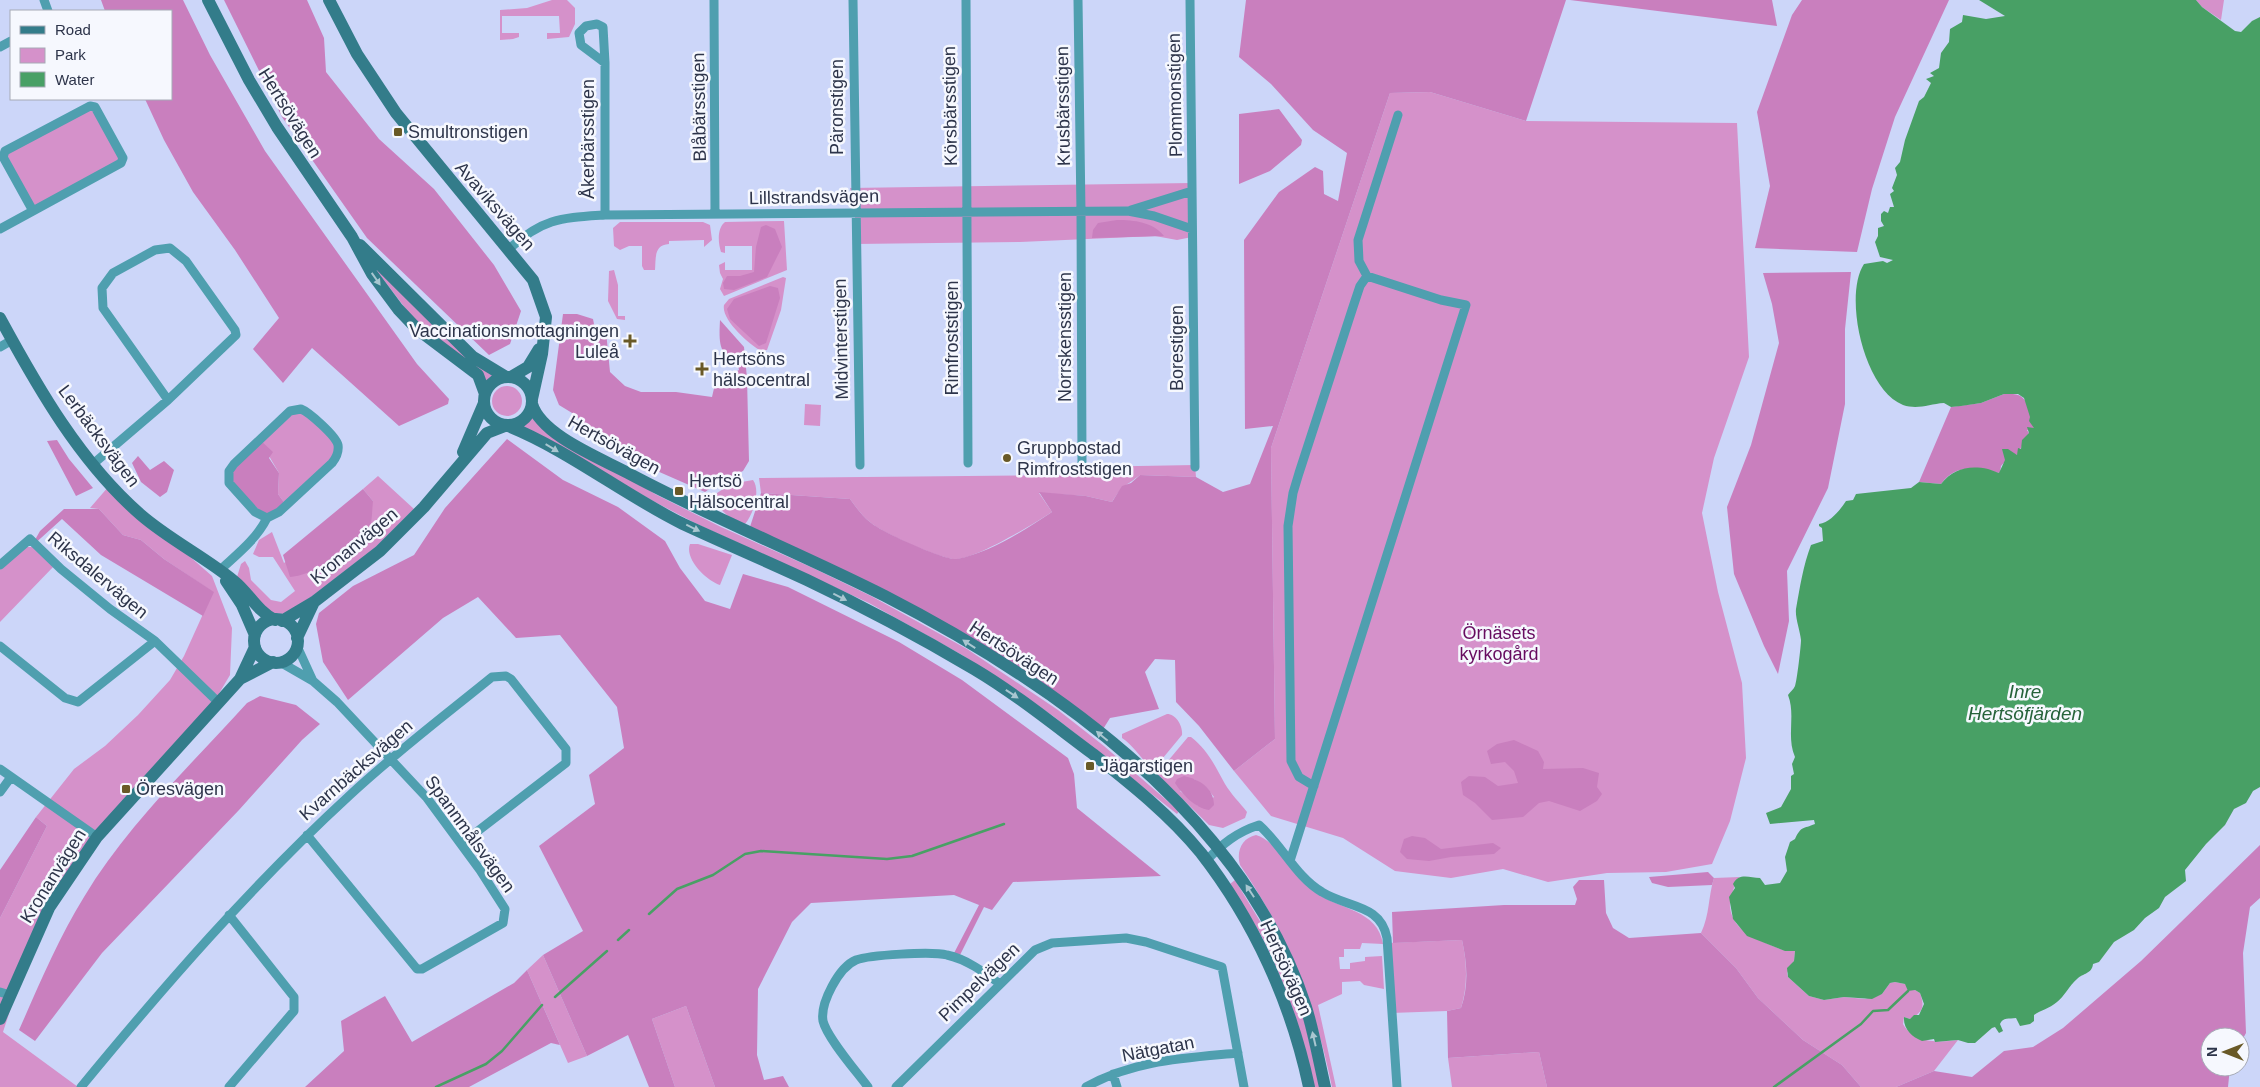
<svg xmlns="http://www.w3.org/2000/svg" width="2260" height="1087" font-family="Arial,sans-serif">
<rect width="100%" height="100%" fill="#ccd6f9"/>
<path fill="#d591ca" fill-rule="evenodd" d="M552,0H567L575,8V24L569,37L547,39V33H560L559,16H502V33H519V37L513,39L500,40V10L527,8Z
M2196,0H2224L2221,20L2202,7Z
M1430,92L1526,121L1737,123L1749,357L1714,458L1702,513L1718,592L1742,683L1746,758L1730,821L1712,864L1666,872L1607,873L1548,882L1503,869L1451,878L1395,871L1343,838L1271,816L1234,771L1275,739L1271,448L1390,93Z
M95,107L122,158L33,210L5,151Z
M1192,183V237L1177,240L1155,236L1020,242L855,244V213L850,188Z
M784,221L787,270L724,296L720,289L723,279L720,273L719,265L725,262V270H752V246H725V253L721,252C718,243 717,228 725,222Z
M620,222H703L710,225L712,240L704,247V240L669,241V244C654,245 656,257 655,270H644L642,266V246H629L620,250L614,246L613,228Z
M378,269L493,375V377L487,382L415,321L377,271Z
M614,270L618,285V316H625V320L617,319L608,301L609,271Z
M783,277L786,278L781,310L767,350L761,351C749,344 721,320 724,305L729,299Z
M492 401a15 15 0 1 1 30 0a15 15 0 1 1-30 0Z
M805,404L821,405L820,426L804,425Z
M300,408L335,438L339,454L286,505L278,494L279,473L259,439Z
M532,417L655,494L721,527L813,568L871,596L967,649L1058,710L1104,746L1179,811L1177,814L1053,716L962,655L869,603L697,524L653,501L523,426Z
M1195,465L1196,477L1140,475C1125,487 1123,484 1112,502L1086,496L1039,493L1052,512C1035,523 972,562 953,559C937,557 882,533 870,522C862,516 856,507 850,499L761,493L759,478L1083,475L1082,467Z
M378,476L414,509L376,547L301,605L284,614L271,613L237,577L241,564L245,561L249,568L251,580L271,600L281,602L295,591L273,557H259L253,554L259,540L272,532L284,563L373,501L363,489Z
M753,480C761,491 753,515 745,524L729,517L711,500C718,488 739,482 753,480Z
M109,486L212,576L232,628L230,675L208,712L99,834L31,946L3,1032L78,1087H0V918L47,826L36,817L74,769L105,746L138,715L170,680L184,656L213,592L164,559L141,540L123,535L99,509L90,508Z
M690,544H698L732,555L720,585C707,581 684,559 690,544Z
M23,547H39L55,565L0,622V567Z
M1167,714C1176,714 1183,726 1182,735L1153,770C1142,760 1134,746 1122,738V734Z
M1188,737H1191C1208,750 1215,766 1225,784C1231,794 1240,803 1247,812L1245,818L1223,828L1209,825L1157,774ZM1194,779L1206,787L1214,797L1198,806L1180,791Z
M1256,835C1278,841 1296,879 1316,893C1339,909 1378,910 1383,944L1362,943L1360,949H1344V957H1339L1340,969H1350V963L1365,961V957L1382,956L1384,989L1364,985L1360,981L1342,982V994L1318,1005L1336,1087H1332C1315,1004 1288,935 1240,865C1236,851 1242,838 1256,835Z
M1740,877L1735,881C1735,890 1729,898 1730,907C1733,933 1760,940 1780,949C1786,951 1790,950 1795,951L1794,961L1787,973L1788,977L1809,996L1824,1000L1844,997L1865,999L1882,994L1890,983L1895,982L1905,984L1920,993C1925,1007 1923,1012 1910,1019L1904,1017L1903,1024C1914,1043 1939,1043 1958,1040L1934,1071L1896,1087H1861L1842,1065L1803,1040L1758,998L1736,968L1701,933C1710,914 1708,897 1714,878Z
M1235,880L1272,941L1302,1011L1320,1087H1314C1302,1038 1289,992 1267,946C1256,925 1242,904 1230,884Z
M1462,940C1467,963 1468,985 1461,1008L1447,1011L1391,1013L1388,943Z
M543,955L587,1056L568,1063L527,970Z
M686,1006L715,1087H675L652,1019Z
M1539,1052L1547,1087H1452L1448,1058Z"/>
<path fill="#c97fbe" d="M101,0H183L210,55L265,151L417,364L449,399L448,404L399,426L312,348L283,383L253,349L279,318L235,250L193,192L164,140L145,99H171V11H105Z
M224,0H307L324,38L326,72L379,139L434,189L494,265L521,311L510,344L489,355L367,238L282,117Z
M1246,0H1566L1526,121L1430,92L1390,93L1271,448L1275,739L1234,771L1199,726L1176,702L1175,660L1155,659L1145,672L1159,709L1110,718L1100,734L951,634L748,533L761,493L850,499C856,507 862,516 870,522C879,531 946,561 957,559C991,552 1023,531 1052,512L1039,492L1086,496L1112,502L1122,486L1131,483L1140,475L1196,477L1223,492L1250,484L1273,426L1245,429L1244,240L1279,192L1315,167L1323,171L1324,194L1338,201L1347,153L1313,130L1271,84L1239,57Z
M1570,0H1772L1777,26Z
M1802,0H1949L1895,117L1872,189L1857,252L1755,248L1770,186L1757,112L1792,15Z
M1279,109L1302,140L1301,145L1270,171L1239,184V114Z
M1117,220C1134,220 1153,222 1164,236L1092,238L1093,230L1098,223Z
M766,225L775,229L782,247L767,277L734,290L724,289L723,283L727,276H740L754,272L756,247L761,227Z
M1851,272L1845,329V404L1828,488L1787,571L1789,621L1778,674L1764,646L1734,574L1727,507L1751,445L1779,343L1772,304L1763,273Z
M770,286L778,288L780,298L766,343L759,346L730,319L727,309L734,299Z
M563,314H577L593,319L596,334L606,331L610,372L625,386L641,392H676L712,397L715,384L739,370L738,365C718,354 719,342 720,320L744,347L747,378L749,461L743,471L722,480L705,492L616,453L590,436L577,416L559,405L553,390Z
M2004,394C2032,391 2026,410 2035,429L2027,430L2029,433L2017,455L2012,454L2001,466L2000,473C1975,471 1959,461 1941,484L1919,482L1951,407L1981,403Z
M259,439L273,452L269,458L279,473L278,494L286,505L266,517L228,478Z
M507,439L563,480L618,507L665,541L680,568L705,601L730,609L743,574L788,587L899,642L962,680L1068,758L1074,774L1077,808L1161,876L1013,882L992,910L984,907L958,959L952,957L979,905L954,895L811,903L792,922L758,989L757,1055L764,1080L783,1076L789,1087H715L686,1006L652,1019L675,1087H649L628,1035L587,1056L543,955L583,931L539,846L595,804L589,775L624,748L617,707L560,635L516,638L478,597L443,618L348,700L323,662L316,624L319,613L353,586L414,555L445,508Z
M57,440L69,459L93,488L76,496L47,441Z
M138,456L150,470L164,461L174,470L167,492L160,497L141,482L132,463Z
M363,489L373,501C372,511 372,526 368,536C360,553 308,576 290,577L283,555Z
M64,509H99L123,535L141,540L164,559L214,592L203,616L101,555L62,519L31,547L40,531Z
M260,696L296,705L320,724L302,740L239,810L102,953L35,1041L19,1030C39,985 58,939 84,897C127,825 191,765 247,703Z
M1514,740L1538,751L1544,762L1543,769L1583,768L1599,773L1597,787L1602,794L1597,801L1580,811L1549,801L1539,803L1523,817L1492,820L1475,803L1463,795L1461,782L1469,776L1485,777L1498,786L1518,783L1514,771L1505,762L1491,764L1487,751L1497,744Z
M1184,776C1199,779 1214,788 1214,805L1209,810C1195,808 1182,794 1175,783L1177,779Z
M36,817L47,826L0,918V870Z
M1412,836L1425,838L1441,849L1493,843L1501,848L1494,854L1451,857L1429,861L1407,859L1400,852L1404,839Z
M2260,845V898L2250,907L2243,953L2246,1033L2240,1044V1037H2210V1067H2230L2228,1087H1896L1934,1071L1972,1077L2004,1051L2033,1047L2063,1028L2141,961Z
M1708,872L1714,878L1712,885L1668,887L1652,883L1649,877Z
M1579,880H1604L1606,913L1613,928L1629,938L1701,933L1736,968L1758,998L1803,1040L1842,1065L1861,1087H1547L1539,1052L1448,1058L1447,1011L1461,1008C1469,985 1467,963 1462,940L1393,943L1392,912L1504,905H1575L1577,899L1573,887Z
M527,970L560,1045L551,1043L469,1087H305L344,1051L341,1021L385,996L412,1042L514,983Z"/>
<path fill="#48a065" d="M1979,0H2196L2202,7L2235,31L2241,32L2252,21L2260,17V787L2253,791L2246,803L2234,809L2225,825L2206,844L2185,870L2186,881L2165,897L2159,908L2145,918L2134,930L2114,942L2099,962L2093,964C2092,974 2083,973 2077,979C2069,986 2064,997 2057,1002C2049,1009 2041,1010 2034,1015V1021L2030,1024L2020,1026L2016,1018C2009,1019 2003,1017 2000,1024L2003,1031L1999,1033L1995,1027L1992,1028L1975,1043H1968L1958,1040L1935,1042L1934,1039L1922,1041C1912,1037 1903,1029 1904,1017L1910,1019L1914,1015H1919L1924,1004L1920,993L1915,990L1908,991L1905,984L1895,982L1890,983L1882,994L1872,999L1844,997L1824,1000L1809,996L1788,977L1787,968L1794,961L1795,951H1785L1747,936L1733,919L1729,897L1735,888L1733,884C1739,872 1750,878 1760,878L1765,885L1780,883L1787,871L1785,857L1790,842L1795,839C1801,826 1803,829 1815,824L1814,820L1770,824L1766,813L1781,807L1791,789V776L1794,774L1792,764L1795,757C1786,736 1796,715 1788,695C1790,692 1794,689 1795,686C1797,681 1801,646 1801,640C1800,630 1795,618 1796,609C1800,587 1803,566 1811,545L1823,541L1822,528L1819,526V524C1831,522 1840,510 1846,501L1853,500L1856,494L1911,488L1919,482L1941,484C1953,469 1968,465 1988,469C1992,470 1995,472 1999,473L2005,460L2002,449H2008L2017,455L2018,448L2021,449L2022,440L2029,433L2027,427L2034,428L2029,421L2030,417L2024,398L2018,394H2004L1981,403L1961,406L1951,407L1944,403C1929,404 1918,410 1903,405C1864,390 1843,296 1864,264L1883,261L1887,263L1893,260L1880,257L1875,242L1878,236V228L1884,226L1881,221V214L1884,211L1888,213L1890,207H1894L1890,194L1894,191L1892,188L1897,175L1895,168L1900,162L1905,140L1919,101L1924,97L1931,83L1926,79L1934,76L1930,73L1939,68L1941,53L1949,42L1950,29L1962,22L1963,15L1986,19L2005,16Z"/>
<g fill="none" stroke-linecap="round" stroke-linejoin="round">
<path stroke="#48a065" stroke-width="2.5" d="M649,914L677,889L713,875L745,854L761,851L887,859L912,856L1004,824
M618,940L629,930
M555,997L607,951
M436,1087L486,1064L502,1051L542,1005
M1774,1087L1861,1024L1873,1011L1888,1010L1908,991"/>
<path stroke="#4f9faf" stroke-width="9" d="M44,0L48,11
M714,0L715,214
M853,0L860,465
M966,0L968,463
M1078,0L1081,212L1082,463
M1190,0L1195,467
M0,47L11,41
M1131,210L1192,191
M605,215V63L581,45L579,33L586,26L597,24L603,27L605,63
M0,229L121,163L123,158L95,107L90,106L5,151L3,157L33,211
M509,249C543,218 561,218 605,215L1128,211L1154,216L1192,229
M0,347L12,340
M93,464L168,400L236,335L235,330L186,261L170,248L155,250L113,273L102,288L103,308L168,400
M0,565L30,539L61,569L110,609L155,641L218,702
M219,571C236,555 256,540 267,518L255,512L229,483V471L234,464L290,411L301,409C309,412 336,436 338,445C339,452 337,457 332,463L279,512L267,518
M0,646L65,698L78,702L155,641
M297,646L313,681
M280,662L313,681L337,702L427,798L480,870L505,909L503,923L422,969H417L307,835
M0,769L97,837
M1314,786L1299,777L1291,761L1288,526L1293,493L1299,473L1353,307L1360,286L1367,276L1359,261L1358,240L1398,115
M0,792L11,777
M1206,861C1222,844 1237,832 1259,825C1282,845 1296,877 1322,892C1348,908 1381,904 1387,938L1397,1087
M1290,861L1466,305L1441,300L1367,276
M229,915L294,997V1011L229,1087
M0,992L10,995
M1113,1074L1117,1087
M81,1087C165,985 252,885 350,795C395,753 444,716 492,677L506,676L511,679L566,749V763L461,844
M868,1087C857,1072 827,1038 823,1021C820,1003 839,967 856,960C869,955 932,951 947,955C966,959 984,972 1000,984
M896,1087L1035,950L1052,943L1126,938L1146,942L1222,967L1244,1087
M1086,1087C1133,1060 1186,1058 1238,1053"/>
<path stroke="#337c8a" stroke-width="12" d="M208,0L249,80L277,127L352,237L372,274L398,309L417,329L478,375L485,394
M329,0L357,54L396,113L533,280L546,317L542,354L532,399
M360,245L473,357L506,377
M0,318C38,388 80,462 141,515C170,540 205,557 234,581C249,593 257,611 275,620
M484 401a24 24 0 1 1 48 0a24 24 0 1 1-48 0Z
M511,377L528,367L539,349
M532,404C541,435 600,458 628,473C712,518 800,553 885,596C1056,684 1244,816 1306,1007C1314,1033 1319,1061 1325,1087
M508,426C568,450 624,495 683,524C724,543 766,561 807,580C864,607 920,637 974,669C1016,694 1054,725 1093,754C1131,784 1170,815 1201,853C1254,921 1291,1002 1309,1087
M463,452L484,403
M226,581L242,605L255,635
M254 641a22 22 0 1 1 44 0a22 22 0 1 1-44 0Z
M282,621L314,602L380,551L424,507L487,433L505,426
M297,638L314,602
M240,679L255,647
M0,1019L49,908L97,837L240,679L273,662"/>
</g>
<defs><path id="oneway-solid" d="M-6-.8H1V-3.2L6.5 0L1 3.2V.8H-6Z" transform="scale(1.25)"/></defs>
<g fill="#a8c6d0">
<use href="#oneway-solid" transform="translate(376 279) rotate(55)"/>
<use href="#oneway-solid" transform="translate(552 448) rotate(31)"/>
<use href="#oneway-solid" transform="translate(693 528) rotate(26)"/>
<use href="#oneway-solid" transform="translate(840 597) rotate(27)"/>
<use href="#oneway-solid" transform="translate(969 644) rotate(-147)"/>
<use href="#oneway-solid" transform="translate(1012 694) rotate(34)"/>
<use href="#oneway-solid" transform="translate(1102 736) rotate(-140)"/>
<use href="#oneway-solid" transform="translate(1250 891) rotate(-123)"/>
<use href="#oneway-solid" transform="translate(1314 1039) rotate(-103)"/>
</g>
<g fill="#695927" stroke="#f6f8fe" stroke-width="2">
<rect x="393" y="127" width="10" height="10" rx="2.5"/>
<path d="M627.5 333.5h5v5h5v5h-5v5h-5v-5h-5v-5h5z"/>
<path d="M699.5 361.5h5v5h5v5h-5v5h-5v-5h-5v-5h5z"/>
<circle cx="1007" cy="458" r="5"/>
<rect x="674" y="486" width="10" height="10" rx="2.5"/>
<rect x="1085" y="761" width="10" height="10" rx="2.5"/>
<rect x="121" y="784" width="10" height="10" rx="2.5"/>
</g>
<g text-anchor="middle" stroke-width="5" stroke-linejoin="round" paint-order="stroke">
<g font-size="18" fill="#2d344a" stroke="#f6f8fe">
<text transform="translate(1175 95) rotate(-91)" y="6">Plommonstigen</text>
<text transform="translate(950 106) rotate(-91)" y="6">Körsbärsstigen</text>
<text transform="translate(1063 106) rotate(-91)" y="6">Krusbärsstigen</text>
<text transform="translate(699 107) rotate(-91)" y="6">Blåbärsstigen</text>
<text transform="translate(837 107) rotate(-90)" y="6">Päronstigen</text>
<text transform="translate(290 113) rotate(58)" y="6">Hertsövägen</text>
<text transform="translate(588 139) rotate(-90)" y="6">Åkerbärsstigen</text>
<text transform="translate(814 197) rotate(-1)" y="6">Lillstrandsvägen</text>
<text transform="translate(495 206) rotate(49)" y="6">Avaviksvägen</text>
<text transform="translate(1065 337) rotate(-90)" y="6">Norrskensstigen</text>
<text transform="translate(952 338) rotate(-90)" y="6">Rimfroststigen</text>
<text transform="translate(841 339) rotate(-91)" y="6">Midvinterstigen</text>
<text transform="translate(1177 348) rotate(-90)" y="6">Borestigen</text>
<text transform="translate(99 436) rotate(53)" y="6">Lerbäcksvägen</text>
<text transform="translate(614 445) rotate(29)" y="6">Hertsövägen</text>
<text transform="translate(354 546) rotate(-40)" y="6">Kronanvägen</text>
<text transform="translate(98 575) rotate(40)" y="6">Riksdalervägen</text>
<text transform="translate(1014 653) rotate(33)" y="6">Hertsövägen</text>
<text transform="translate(356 770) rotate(-41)" y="6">Kvarnbäcksvägen</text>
<text transform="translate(470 834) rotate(54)" y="6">Spannmålsvägen</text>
<text transform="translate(53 876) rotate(-58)" y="6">Kronanvägen</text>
<text transform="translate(1286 968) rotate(66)" y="6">Hertsövägen</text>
<text transform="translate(979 982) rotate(-44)" y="6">Pimpelvägen</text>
<text transform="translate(1158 1049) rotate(-11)" y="6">Nätgatan</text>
</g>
<g font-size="18" fill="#2d344a" stroke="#f6f8fe" text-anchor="start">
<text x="408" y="138">Smultronstigen</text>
<text x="619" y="337" text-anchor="end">Vaccinationsmottagningen<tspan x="619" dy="21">Luleå</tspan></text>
<text x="713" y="365">Hertsöns<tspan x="713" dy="21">hälsocentral</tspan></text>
<text x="1017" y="454">Gruppbostad<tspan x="1017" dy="21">Rimfroststigen</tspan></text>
<text x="689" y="487">Hertsö<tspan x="689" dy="21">Hälsocentral</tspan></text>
<text x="1100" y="772">Jägarstigen</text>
<text x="136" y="795">Öresvägen</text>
</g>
<g font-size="18" fill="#670c60" stroke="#f6f8fe">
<text x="1499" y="639">Örnäsets<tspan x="1499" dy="21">kyrkogård</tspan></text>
</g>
<g font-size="19" font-style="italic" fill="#26633b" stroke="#f6f8fe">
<text x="2025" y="698">Inre<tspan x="2025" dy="22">Hertsöfjärden</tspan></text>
</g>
</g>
<rect x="10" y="10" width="162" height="90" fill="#f6f8fe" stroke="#a6aab6"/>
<rect x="20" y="26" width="25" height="8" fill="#337c8a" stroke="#a6aab6"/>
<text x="55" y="35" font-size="15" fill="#2d344a">Road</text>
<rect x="20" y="48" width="25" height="15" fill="#d591ca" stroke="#a6aab6"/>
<text x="55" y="60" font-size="15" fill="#2d344a">Park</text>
<rect x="20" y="72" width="25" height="15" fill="#48a065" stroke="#a6aab6"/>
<text x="55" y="85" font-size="15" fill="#2d344a">Water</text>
<g transform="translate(2225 1052) rotate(270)"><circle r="24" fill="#f6f8fe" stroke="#a6aab6"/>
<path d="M0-4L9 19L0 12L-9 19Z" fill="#695927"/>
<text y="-8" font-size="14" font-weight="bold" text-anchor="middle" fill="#2d344a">N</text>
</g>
</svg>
